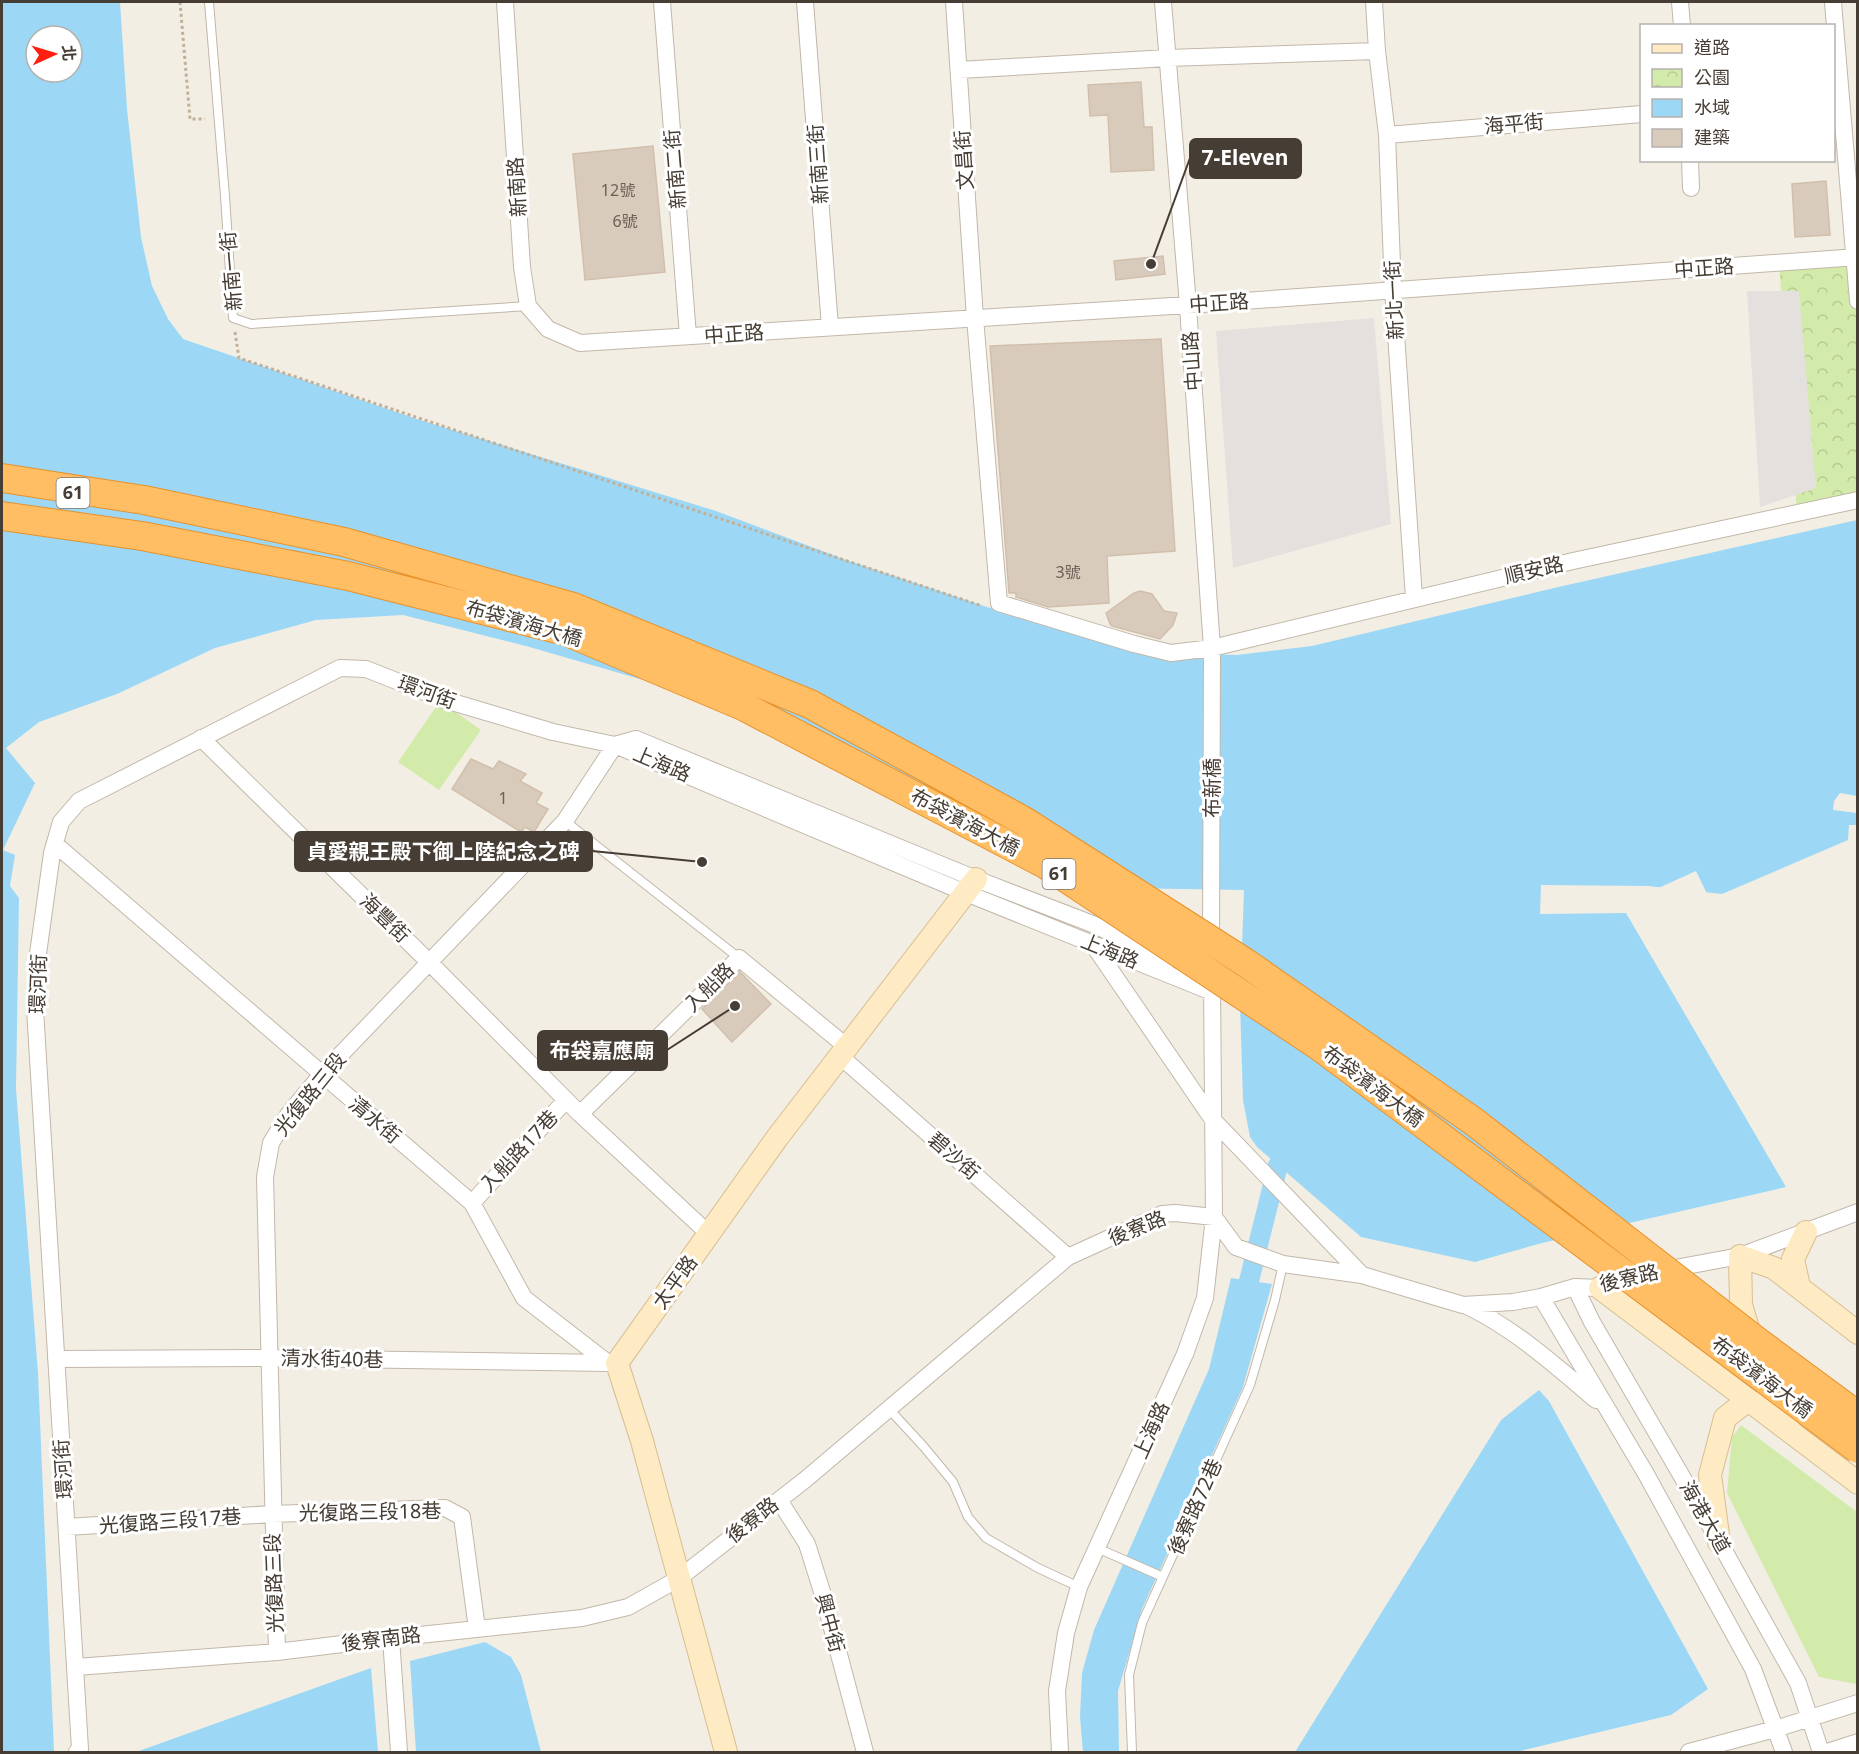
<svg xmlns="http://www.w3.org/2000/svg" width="1859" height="1754" font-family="'Noto Sans','Noto Sans TC',sans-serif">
<defs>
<pattern id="park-crowns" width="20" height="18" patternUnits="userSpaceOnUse" patternTransform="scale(1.5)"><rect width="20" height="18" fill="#d3ebaa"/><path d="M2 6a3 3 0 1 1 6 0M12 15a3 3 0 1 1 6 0" fill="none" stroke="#b6ca93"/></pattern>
</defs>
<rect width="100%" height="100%" fill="#f3eee4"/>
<path fill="#d3ebaa" d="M440,701L481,730L439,790L398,762Z
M1741,1425L1857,1512L1856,1684L1819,1677L1727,1493L1732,1437Z"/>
<path fill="url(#park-crowns)" d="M1857,255V497L1797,514L1779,262Z"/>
<path fill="#e4e0dd" d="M1747,291H1799L1816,488L1760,507Z
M1374,318L1391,524L1233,568L1216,331Z"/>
<path fill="#9cd8f5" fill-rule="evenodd" d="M2,2H120L127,109L141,237L152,286L168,319L183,339L417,419L716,511L846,560L987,607L1171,653L1237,655L1312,646L1554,588L1857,520L1858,825H1849L1848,840L1722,894L1648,886L1541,885L1540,914L1626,913L1786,1187L1542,1243L1475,1262L1361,1237L1257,1147L1250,1137L1243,1100L1240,1003L1244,890L1118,888L678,690L526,646L403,615L316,620L215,648L117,694L39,722L6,748L35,783L3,850L15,855L10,886L19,898L16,1089L38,1373L54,1752H2ZM36,36H72V72H36Z
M1231,1278L1272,1284L1243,1387L1142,1609L1118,1691L1119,1752H1083L1080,1717L1082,1673L1094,1630L1209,1369Z
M1539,1390L1549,1401L1708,1689L1671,1715L1516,1752H1295L1501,1420Z
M485,1642L511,1657L521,1675L541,1752H416L410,1661Z
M371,1668L378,1752H136Z"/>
<path fill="#f3eee4" d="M1840,793L1857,796V813L1833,810L1834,801Z
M1696,871L1708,896L1654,890Z"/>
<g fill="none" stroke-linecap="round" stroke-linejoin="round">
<path stroke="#9cd8f5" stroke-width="20" d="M1243,1305L1278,1165"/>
</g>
<path fill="#d9cbbc" stroke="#d1bfac" stroke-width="1.5" d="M1141,82L1144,127H1152L1154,170L1111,172L1108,115L1090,116L1088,85Z
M653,146L665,272L585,280L573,154Z
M1826,181L1830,235L1795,237L1792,184Z
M1163,256L1165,274L1116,280L1114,261Z
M1161,339L1175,551L1107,556L1109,603L1048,607L1016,597V593H1009L990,346Z
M1140,591L1152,594L1164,611L1177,613L1173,625L1160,639L1112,626L1110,624L1106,613L1134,593Z
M471,759L493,769L499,761L526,774L520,781L542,793L536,803L548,809L534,832L525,827L521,832L452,789Z
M740,972L771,1004L732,1042L702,1009Z"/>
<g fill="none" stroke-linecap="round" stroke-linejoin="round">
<g stroke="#c2b7a9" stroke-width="10">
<path id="lane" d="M209,2L225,196L233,318L251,324L528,306
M565,821L739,958
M889,1409L924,1447L953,1482L968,1517L986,1538L1038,1568L1079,1587
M1097,1548L1163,1577
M1132,1752L1129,1675L1142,1623L1250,1385L1275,1300L1283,1264"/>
</g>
<g stroke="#c2b7a9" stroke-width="18">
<path id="street" d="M505,2L522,267L528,306L548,329L580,343L1188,305L1858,257
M662,2L688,336
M805,2L830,327
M954,2L975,318L999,603L1134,644L1171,653L1212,648L1573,561L1858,500
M1163,2L1187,293L1212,648L1211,947
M1374,2L1377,51L1387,135L1393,290L1414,598
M1680,2L1682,26
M1833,2L1858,301
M959,70L1168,58L1377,51
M1387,135L1642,114
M1690,160L1691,188
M201,738L430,963L580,1114L709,1234
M615,745L636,739L976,879L1095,925L1169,961
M55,844L472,1203L524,1298L608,1363
M1092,943L1213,1120L1362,1275
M840,1056L1068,1257
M580,1114L739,958L847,1047
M472,1203L566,1100
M1664,1270L1740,1256L1858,1212
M1575,1287L1592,1322L1702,1511L1798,1683L1821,1752
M1541,1297L1646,1474L1753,1669L1784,1752
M1467,1306C1515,1329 1556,1366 1596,1400
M56,1359L268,1358L608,1363
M779,1500L807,1544L824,1598L865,1752
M67,1527L272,1514L445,1508L462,1517L477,1629
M391,1638L399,1752
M277,1652L265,1177L271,1143L288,1115L321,1075L565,821L615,745
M76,1667L277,1652L391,1638L582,1618L628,1607L678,1579L806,1479L1068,1257L1162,1214L1175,1213L1214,1217L1236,1247L1283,1264L1362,1275L1463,1305L1513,1302L1541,1297L1575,1287L1600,1288L1610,1285
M77,1752L80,1749L35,1009L37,961L52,853L61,822L79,801L340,668L366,669L442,699L553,732L615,745L966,893L1212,992
M1060,1752L1057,1691L1066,1633L1079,1587L1185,1354L1205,1298L1214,1217L1212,982
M1689,1752L1775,1729L1858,1703
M1827,1752L1858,1742"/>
</g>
<g stroke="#d6be91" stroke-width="24">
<path id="secondary" d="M1799,1287L1793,1259L1806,1232
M1600,1288L1858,1483
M1752,1342L1741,1305L1740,1256L1774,1268L1858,1333
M1763,1376L1770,1399L1791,1432
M1719,1542L1710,1475L1725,1418L1748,1400
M726,1752L642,1441L617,1363L777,1138L976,879"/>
</g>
<g stroke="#e8912a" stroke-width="30">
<path id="highway" d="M2,478L144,500
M2,516L142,536"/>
</g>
<path stroke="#c2af97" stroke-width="3" stroke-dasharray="3 3" stroke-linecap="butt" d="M180,2L190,119H205
M235,332L239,358L982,606"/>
<use href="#lane" stroke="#fff" stroke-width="8"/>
<use href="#street" stroke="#fff" stroke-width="16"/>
<use href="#secondary" stroke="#ffebc3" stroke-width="22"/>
<use href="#highway" stroke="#ffbe64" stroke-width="28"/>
<g stroke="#e8912a" stroke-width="30" stroke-linecap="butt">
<path id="highway-bridge" d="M144,500L344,542L573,607L810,704L1024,821L1246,963L1473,1121L1758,1342L1858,1416
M142,536L348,576L565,631L743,706L1045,864L1319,1046L1858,1449"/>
</g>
<use href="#highway-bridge" stroke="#ffbe64" stroke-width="28"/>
</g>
<g text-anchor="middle" stroke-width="6" stroke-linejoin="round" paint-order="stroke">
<g font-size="16" fill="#6b6056">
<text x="618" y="196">12號</text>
<text x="625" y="227">6號</text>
<text x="1068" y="578">3號</text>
<text x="503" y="804">1</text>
</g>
<g fill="#fff" stroke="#7e7771" stroke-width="1.5">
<rect x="56.5" y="478" width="33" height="30" rx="4.5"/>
<rect x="1042.5" y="859" width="33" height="30" rx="4.5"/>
</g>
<g font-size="18" font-weight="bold" fill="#463d34">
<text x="73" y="499">61</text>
<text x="1059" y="880">61</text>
</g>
<g font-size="20" fill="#463d34" stroke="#fff">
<text transform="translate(1514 124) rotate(-5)" y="7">海平街</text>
<text transform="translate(964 160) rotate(-94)" y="7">文昌街</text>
<text transform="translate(818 164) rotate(-94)" y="7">新南三街</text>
<text transform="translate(675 169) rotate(-95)" y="7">新南二街</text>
<text transform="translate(517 187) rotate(-94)" y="7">新南路</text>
<text transform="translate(1704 268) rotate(-4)" y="7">中正路</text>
<text transform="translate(231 271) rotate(-95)" y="7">新南一街</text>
<text transform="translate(1394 300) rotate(-93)" y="7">新北一街</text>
<text transform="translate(1219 303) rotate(-4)" y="7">中正路</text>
<text transform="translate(734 334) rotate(-4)" y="7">中正路</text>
<text transform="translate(1192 361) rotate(-94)" y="7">中山路</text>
<text transform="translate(1534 570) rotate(-13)" y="7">順安路</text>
<text transform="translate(524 623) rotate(16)" y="7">布袋濱海大橋</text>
<text transform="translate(427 692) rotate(20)" y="7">環河街</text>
<text transform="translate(662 764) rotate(23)" y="7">上海路</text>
<text transform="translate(1212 788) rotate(-90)" y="7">布新橋</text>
<text transform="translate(965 822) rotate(28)" y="7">布袋濱海大橋</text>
<text transform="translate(385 918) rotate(44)" y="7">海豐街</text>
<text transform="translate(1110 951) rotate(22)" y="7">上海路</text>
<text transform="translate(38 984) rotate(-88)" y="7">環河街</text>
<text transform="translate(709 987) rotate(-45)" y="7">入船路</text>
<text transform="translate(1373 1086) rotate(37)" y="7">布袋濱海大橋</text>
<text transform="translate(310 1094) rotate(-51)" y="7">光復路三段</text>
<text transform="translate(375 1120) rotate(40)" y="7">清水街</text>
<text transform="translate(519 1151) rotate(-47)" y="7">入船路17巷</text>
<text transform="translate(954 1156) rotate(41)" y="7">碧沙街</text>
<text transform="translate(1137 1228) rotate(-22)" y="7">後寮路</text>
<text transform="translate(1629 1278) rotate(-13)" y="7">後寮路</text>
<text transform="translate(675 1282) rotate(-54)" y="7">太平路</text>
<text transform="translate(332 1359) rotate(1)" y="7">清水街40巷</text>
<text transform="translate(1762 1377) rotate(37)" y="7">布袋濱海大橋</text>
<text transform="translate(1151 1430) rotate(-66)" y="7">上海路</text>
<text transform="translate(63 1469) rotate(-94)" y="7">環河街</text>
<text transform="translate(1195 1507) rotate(-66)" y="7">後寮路72巷</text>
<text transform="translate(370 1512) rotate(-1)" y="7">光復路三段18巷</text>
<text transform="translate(1705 1517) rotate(60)" y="7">海港大道</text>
<text transform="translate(752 1520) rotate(-38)" y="7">後寮路</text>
<text transform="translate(170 1521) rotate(-4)" y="7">光復路三段17巷</text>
<text transform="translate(274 1583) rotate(-92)" y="7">光復路三段</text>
<text transform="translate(830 1623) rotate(75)" y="7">興中街</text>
<text transform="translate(381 1639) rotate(-7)" y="7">後寮南路</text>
</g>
</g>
<path fill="none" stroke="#463d34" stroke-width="2" d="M1151 264L1190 158M702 862L592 851M735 1006L667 1050"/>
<g fill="#463d34" stroke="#fff" stroke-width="2">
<circle cx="1151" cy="264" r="6"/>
<circle cx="702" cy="862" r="6"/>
<circle cx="735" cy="1006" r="6"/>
</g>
<g fill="#463d34" stroke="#463d34" stroke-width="2">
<rect x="1190" y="139" width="111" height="39" rx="6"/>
<rect x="295" y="832" width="297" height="39" rx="6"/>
<rect x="538" y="1031" width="129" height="39" rx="6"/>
</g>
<g font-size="21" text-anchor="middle" font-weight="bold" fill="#fff">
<text x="1245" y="165">7-Eleven</text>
<text x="443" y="859">貞愛親王殿下御上陸紀念之碑</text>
<text x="602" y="1058">布袋嘉應廟</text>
</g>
<rect width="1859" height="1754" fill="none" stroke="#463d34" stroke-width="6"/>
<rect x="1640" y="24" width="195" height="138" fill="#ffffff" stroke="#b5b1ae" stroke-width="1.5"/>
<rect x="1652" y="44" width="30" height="9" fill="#ffebc3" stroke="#b5b1ae" stroke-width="1.5"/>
<text x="1694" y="54" font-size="18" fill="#463d34">道路</text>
<rect x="1652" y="69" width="30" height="18" fill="url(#park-crowns)" stroke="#b5b1ae" stroke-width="1.5"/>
<text x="1694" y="84" font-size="18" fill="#463d34">公園</text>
<rect x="1652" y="99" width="30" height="18" fill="#9cd8f5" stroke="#b5b1ae" stroke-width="1.5"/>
<text x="1694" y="114" font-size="18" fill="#463d34">水域</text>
<rect x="1652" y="129" width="30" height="18" fill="#d9cbbc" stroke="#b5b1ae" stroke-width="1.5"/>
<text x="1694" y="144" font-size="18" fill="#463d34">建築</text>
<g transform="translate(54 54) rotate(86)"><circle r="28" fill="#ffffff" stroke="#b5b1ae" stroke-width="1.5"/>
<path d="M0-4.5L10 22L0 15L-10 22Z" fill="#ff1f10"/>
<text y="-9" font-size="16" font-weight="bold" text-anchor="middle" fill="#463d34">北</text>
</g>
</svg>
